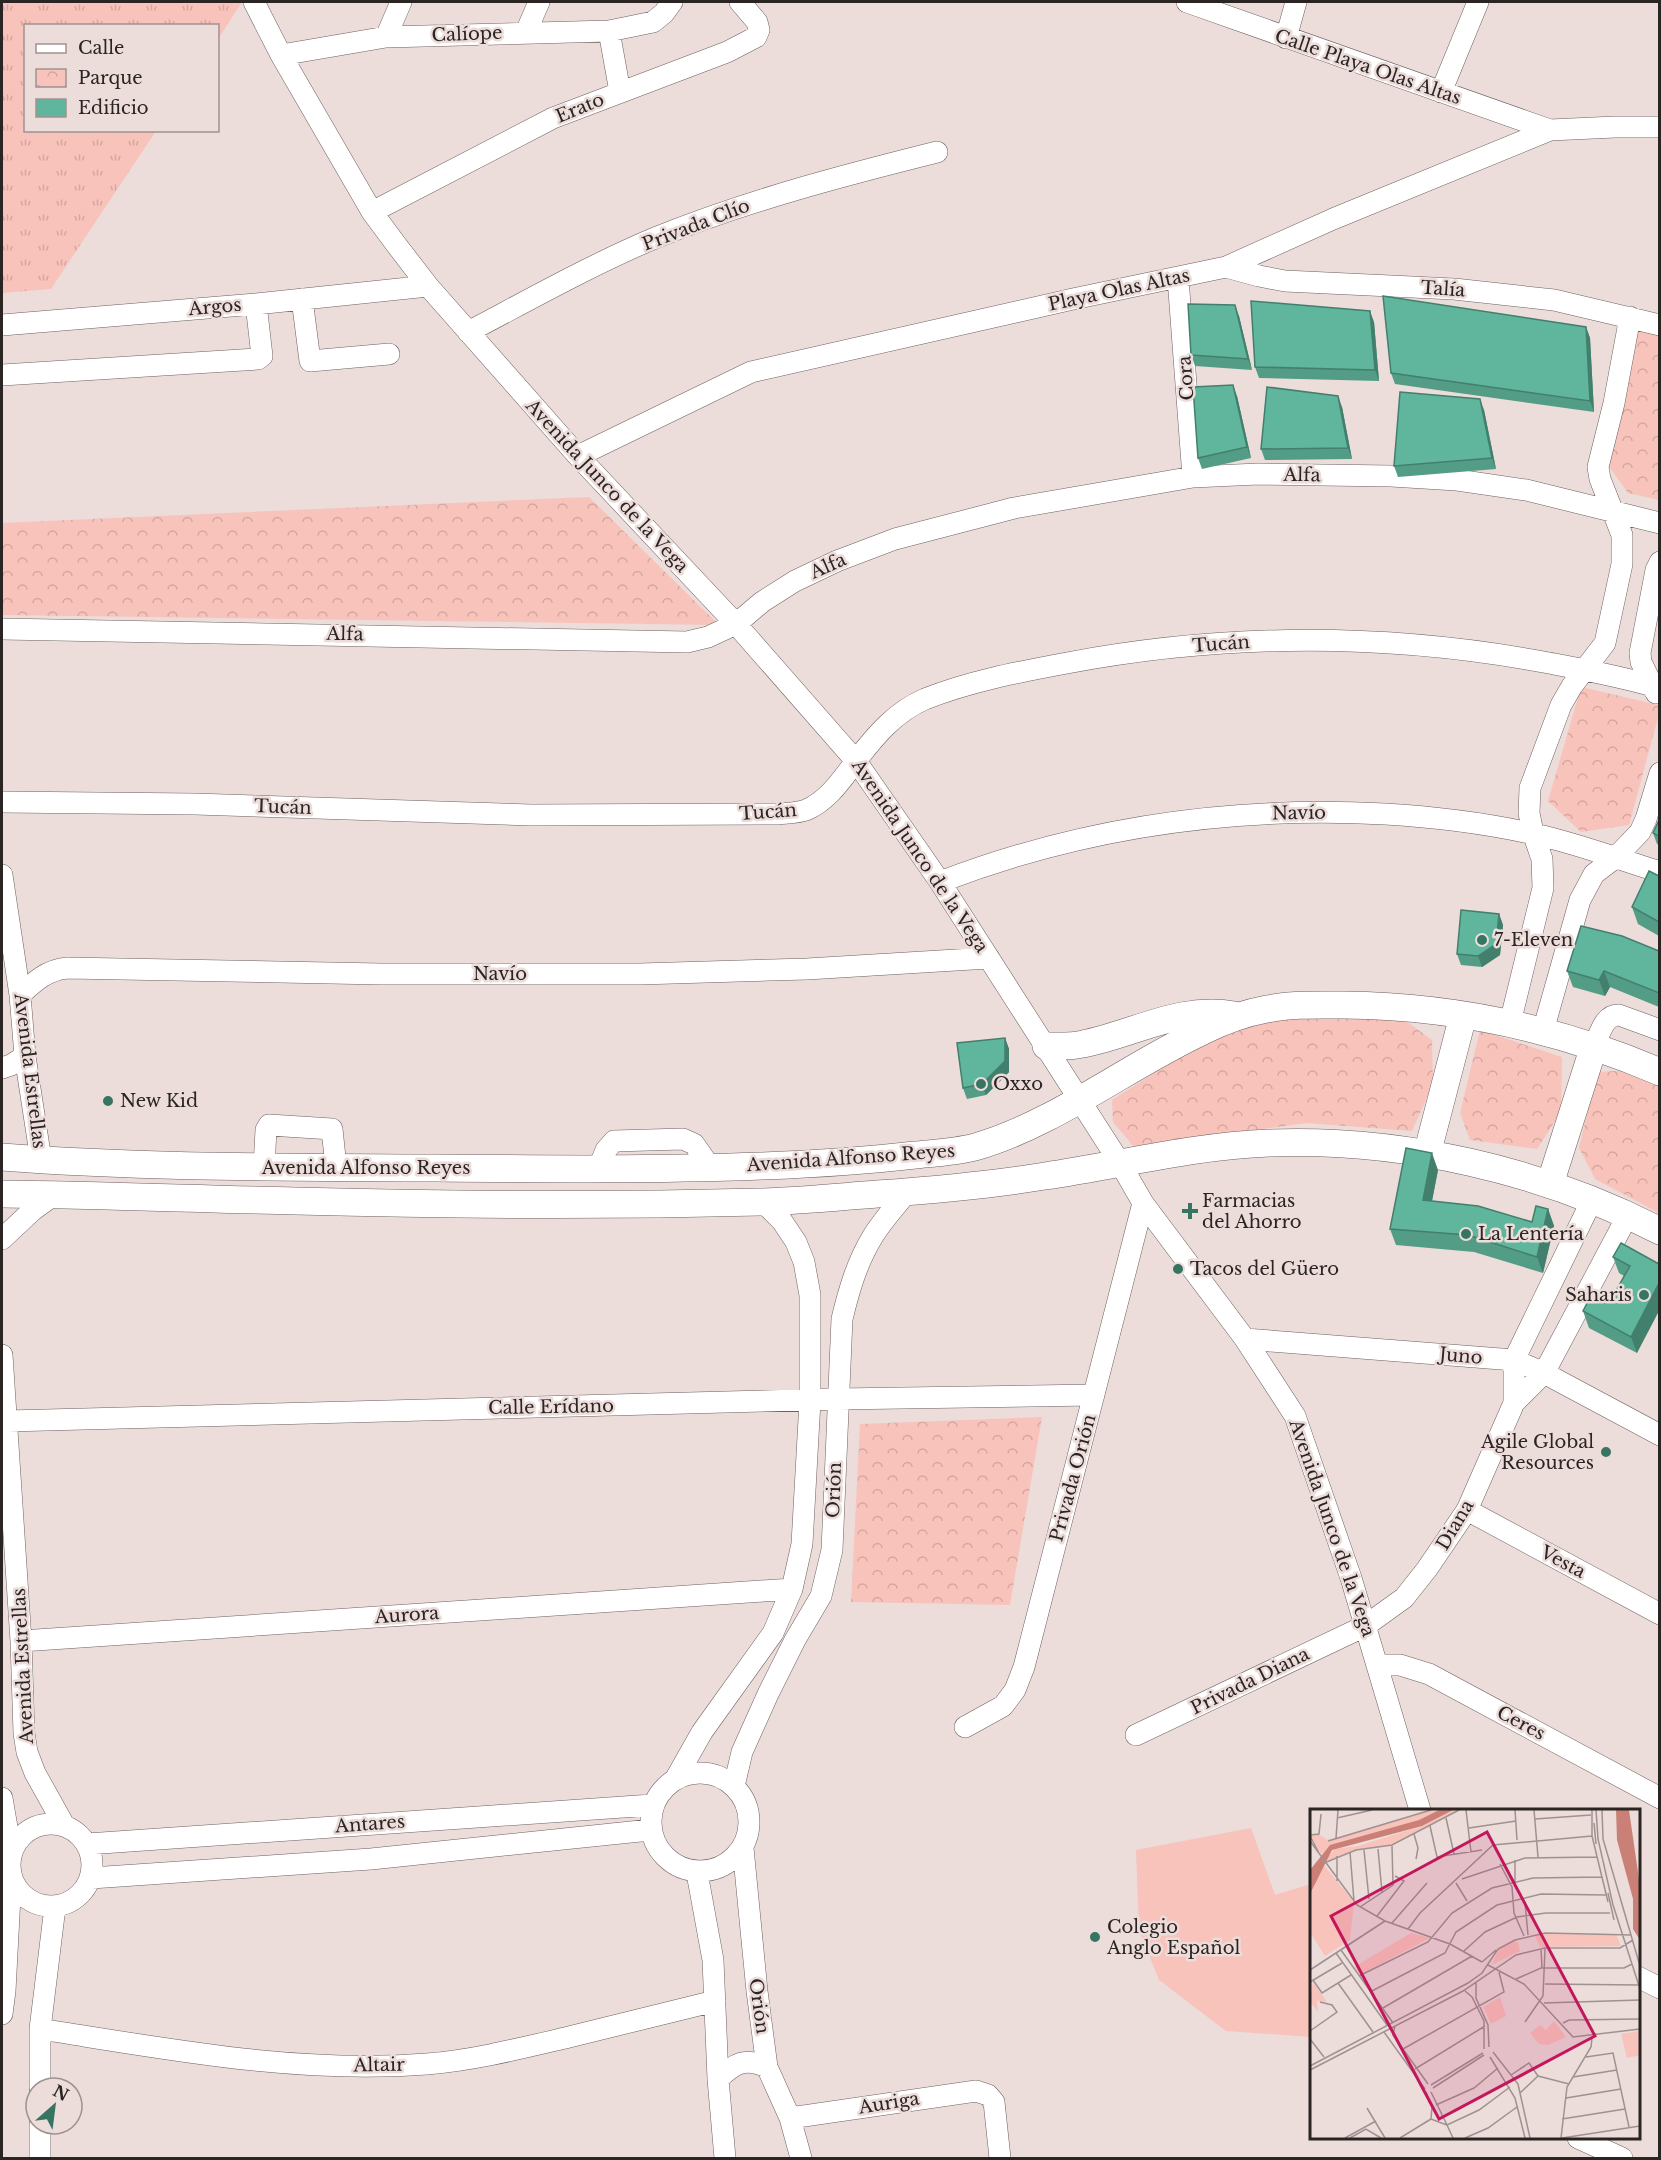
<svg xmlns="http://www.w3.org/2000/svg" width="1661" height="2160" font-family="'Libre Baskerville',serif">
<defs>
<pattern id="grass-tufts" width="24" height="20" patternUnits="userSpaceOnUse" patternTransform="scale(1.5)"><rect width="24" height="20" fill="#f8c3bb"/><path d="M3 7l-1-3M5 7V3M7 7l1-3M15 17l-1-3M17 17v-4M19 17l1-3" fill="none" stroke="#d5a7a0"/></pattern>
<pattern id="park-crowns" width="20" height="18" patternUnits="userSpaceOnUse" patternTransform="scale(1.5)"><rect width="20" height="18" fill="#f8c3bb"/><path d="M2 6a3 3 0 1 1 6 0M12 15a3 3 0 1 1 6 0" fill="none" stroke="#d5a7a0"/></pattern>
</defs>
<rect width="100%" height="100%" fill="#ecdcda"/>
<path fill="url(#grass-tufts)" d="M2,2H242L218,39V26H26V130L156,131L51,289L2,293Z"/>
<path fill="url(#park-crowns)" d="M1639,327L1659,333V500L1628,493L1608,465Z
M589,497L719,625L2,615V523Z
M1581,687L1659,705V714L1629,825L1581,832L1548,801Z
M1388,1008L1432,1040L1433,1084L1412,1131L1306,1123L1134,1147L1113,1122L1112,1100L1230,1025Z
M1480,1030L1562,1057L1561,1112L1537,1149L1470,1140L1460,1113Z
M1655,1069L1659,1072V1213L1595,1179L1579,1148L1597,1072Z
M1042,1417L1010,1605L851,1602L860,1424Z"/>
<path fill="#f8c3bb" d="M1251,1828L1275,1895L1311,1884V2037L1226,2031L1159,1980L1139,1930L1136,1850Z"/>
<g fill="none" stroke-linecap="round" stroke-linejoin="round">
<g stroke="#6e615f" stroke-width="22">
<path id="minor" d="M254,2L281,55L372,212L395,243L428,286L578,456L736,624L856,761L940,882L1120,1163L1143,1203L1245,1339L1295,1416L1351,1578L1420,1810
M1187,2L1550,130
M609,31L620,92
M526,32L539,2
M386,37L401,2
M1286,38L1296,2
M281,55L386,37L609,31L653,22L664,13L672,2
M1441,92L1478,2
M372,212L553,118L727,52L756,37L759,30L757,22L740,2
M1226,267L1259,276L1285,281L1454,289L1554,300L1660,325
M1178,278L1193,477
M302,299L310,361L389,354
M2,325L256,304L428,286
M468,332C529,300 591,265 655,238C746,201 841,176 937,152
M2,375L258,359L262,356L256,304
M578,456L751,372L1073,299L1226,267L1333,219L1550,130L1615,127H1660
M2,629L687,642L708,637L736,624L762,602L795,581L837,561L895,539L1014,508L1193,477L1258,474L1391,476L1457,480L1526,490L1660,523
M1656,693L1641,662L1640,653L1656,570L1660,562
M2,802L195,804L531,815L778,814C787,813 798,813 806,810C828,801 842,779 856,761C875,736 895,712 925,699C970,681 1019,672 1067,663C1226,633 1389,633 1549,663C1586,670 1624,677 1660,688
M2,875L20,995L25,1056L41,1160
M940,882C1083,827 1233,806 1385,814C1435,817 1485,823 1534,834C1576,843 1618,859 1660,872
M20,995C35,981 47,970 67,968L381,974H640L807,969L989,958
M1510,1023L1543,888L1542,859L1533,833L1529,813L1530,788L1561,705L1572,686L1605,643L1622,564V535L1600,479L1598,467L1614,403L1630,317
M1543,1031L1580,900L1594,874L1615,858L1640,832L1646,819L1660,773
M1594,1046C1600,1034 1604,1014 1619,1015L1660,1030
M2,1068L11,1065L25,1056
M264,1167L266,1130L269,1125L332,1129L336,1167
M598,1170L606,1150L614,1141L683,1139L694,1144L710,1167
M2,1239L33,1210L55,1194
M1245,1339L1514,1360L1544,1373L1660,1435
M2,1355L21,1641L24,1733L27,1752L35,1773L64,1825
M1514,1403V1360L1592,1200
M8,1421L838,1399L1094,1395
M1467,1510L1660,1614
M21,1641L792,1589
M1378,1665H1400L1429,1674L1660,1798
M965,1727L1003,1706L1015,1690L1024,1667L1143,1203
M1136,1735L1365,1626L1404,1598L1427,1569L1467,1510L1514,1403L1544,1373L1628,1215
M651 1822a49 49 0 1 1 98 0a49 49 0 1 1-98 0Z
M676,1778L702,1732L773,1633L792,1589L802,1544L810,1401V1295L804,1262L796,1242L782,1221L763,1202
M734,1786L742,1752L768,1694L795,1640L821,1596L832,1550L842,1319C849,1290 857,1262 873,1236C882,1221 896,1206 907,1192
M2,1798L11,1851
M10 1865a41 41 0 1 1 82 0a41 41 0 1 1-82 0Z
M87,1844L652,1805
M743,1848L757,1991L767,2067L790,2118L801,2158
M697,1873L713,1960L718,2079L725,2158
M91,1878L371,1859L650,1830
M1638,1977L1660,1988
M2,2014L5,1991L11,1877
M40,2029C168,2049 296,2074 427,2064C475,2060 522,2048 569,2037C618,2025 666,2013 715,2001
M718,2079C735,2063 745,2057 767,2067
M40,2088V2029L55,1907
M790,2118L976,2091L988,2095L994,2102L1000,2158
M40,2124V2158
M1578,2138L1622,2158"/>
</g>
<g stroke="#6e615f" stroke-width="28">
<path id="major" d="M1046,1046C1059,1046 1071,1047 1083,1044C1134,1034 1180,1005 1234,1015
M1427,1154L1463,1016
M2,1157C146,1168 292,1167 437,1168C546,1169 654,1170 762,1166C813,1164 864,1161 915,1155C935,1153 956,1152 975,1147C1053,1125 1128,1066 1203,1031C1223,1021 1245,1013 1267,1009C1292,1004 1318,1005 1344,1005C1452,1006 1560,1029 1660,1072
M1550,1184L1594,1046
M2,1194C100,1195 198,1199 296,1201C450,1205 605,1206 760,1202C799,1201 838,1197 877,1194C933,1190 989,1185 1045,1176C1120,1165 1193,1146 1269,1143C1402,1138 1542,1170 1660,1231"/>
</g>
<use href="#minor" stroke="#fff" stroke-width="21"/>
<use href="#major" stroke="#fff" stroke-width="27"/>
</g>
<path fill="#539d86" d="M1239,316L1252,370L1195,366L1191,355Z
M1374,322L1379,381L1259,378L1255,367Z
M1586,327L1590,338L1594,412L1395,384L1391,373Z
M1237,396L1251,458L1202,469L1198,458Z
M1342,407L1352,459L1265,460L1261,449Z
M1484,410L1496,469L1398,477L1394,466Z
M1659,820V845L1657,844L1653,833Z
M1659,876V936L1638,924L1632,907Z
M1499,914L1503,925L1500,955L1482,967L1461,965L1457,954Z
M1659,951V1007L1610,987L1605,996L1573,987L1567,971Z
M1005,1038L1009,1049V1072L986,1095L967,1099L963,1088Z
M1438,1170L1432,1201L1532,1222L1548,1209L1554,1226L1543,1273L1474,1252L1396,1245L1390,1229Z
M1613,1257L1659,1264L1637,1353L1589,1328L1583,1311L1610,1301L1624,1276L1619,1273Z"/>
<path fill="#437f6d" d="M1235,305L1239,316L1252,370L1248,359Z
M1370,311L1374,322L1379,381L1375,370Z
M1586,327L1590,338L1594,412L1590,401Z
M1233,385L1237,396L1251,458L1247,447Z
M1338,396L1342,407L1352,459L1348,448Z
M1480,399L1484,410L1496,469L1492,458Z
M1499,914L1503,925L1500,955L1482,967L1478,956Z
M1604,971L1610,987L1605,996L1599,980Z
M1005,1038L1009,1049V1072L986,1095L982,1084Z
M1432,1153L1438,1170L1429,1216L1423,1200Z
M1548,1209L1554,1226L1543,1273L1537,1257Z
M1659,1283V1311L1637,1353L1631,1337Z"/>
<path fill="#60b69c" stroke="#437f6d" stroke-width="1.5" d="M1383,296L1586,327L1590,401L1391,373Z
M1251,301L1370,311L1375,370L1255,367Z
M1188,304L1235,305L1248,359L1191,355Z
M1233,385L1247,447L1198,458L1193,387Z
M1267,387L1338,396L1348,448L1261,449Z
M1400,392L1480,399L1492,458L1394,466Z
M1659,820V836L1653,833Z
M1649,871L1659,876V922L1632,907Z
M1461,910L1499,914L1496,944L1478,956L1457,954Z
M1581,926L1622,936L1659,951V993L1604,971L1599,980L1567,971Z
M1005,1038V1061L982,1084L963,1088L957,1043Z
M1406,1148L1432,1153L1423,1200L1478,1206L1532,1222L1536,1206L1548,1209L1537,1257L1468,1235L1390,1229Z
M1621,1243L1659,1264V1283L1631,1337L1583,1311L1593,1292L1610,1301L1630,1266L1613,1257Z"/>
<g fill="#377563" stroke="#ecdcda" stroke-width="2">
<circle cx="1482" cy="940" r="6"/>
<circle cx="981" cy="1084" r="6"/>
<circle cx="108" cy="1101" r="6"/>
<path d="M1187 1202h6v6h6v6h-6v6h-6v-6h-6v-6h6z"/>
<circle cx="1466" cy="1234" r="6"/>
<circle cx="1178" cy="1269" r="6"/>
<circle cx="1644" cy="1295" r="6"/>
<circle cx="1606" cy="1452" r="6"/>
<circle cx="1095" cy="1937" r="6"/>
</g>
<g text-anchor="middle" stroke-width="5" stroke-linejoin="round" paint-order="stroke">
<g font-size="18" fill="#2a2423" stroke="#ecdcda">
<text transform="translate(467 34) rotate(-2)" y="6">Calíope</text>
<text transform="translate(1368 67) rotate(19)" y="6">Calle Playa Olas Altas</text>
<text transform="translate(580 108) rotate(-22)" y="6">Erato</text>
<text transform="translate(696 225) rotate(-21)" y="6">Privada Clío</text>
<text transform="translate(1443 289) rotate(4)" y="6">Talía</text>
<text transform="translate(1119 290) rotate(-12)" y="6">Playa Olas Altas</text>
<text transform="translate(215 307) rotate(-5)" y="6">Argos</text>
<text transform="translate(1186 378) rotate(-94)" y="6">Cora</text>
<text transform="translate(1302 475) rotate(1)" y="6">Alfa</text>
<text transform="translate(607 486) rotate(47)" y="6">Avenida Junco de la Vega</text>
<text transform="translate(828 566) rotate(-24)" y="6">Alfa</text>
<text transform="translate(345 634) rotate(1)" y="6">Alfa</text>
<text transform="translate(1221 644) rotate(-4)" y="6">Tucán</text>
<text transform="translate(283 807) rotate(2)" y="6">Tucán</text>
<text transform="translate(768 812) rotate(-4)" y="6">Tucán</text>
<text transform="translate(1299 813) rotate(-1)" y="6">Navío</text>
<text transform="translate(920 856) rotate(56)" y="6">Avenida Junco de la Vega</text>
<text x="500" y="980">Navío</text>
<text transform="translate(30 1071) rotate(83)" y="6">Avenida Estrellas</text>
<text transform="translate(851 1158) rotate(-4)" y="6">Avenida Alfonso Reyes</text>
<text x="366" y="1174">Avenida Alfonso Reyes</text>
<text transform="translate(1461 1356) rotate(5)" y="6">Juno</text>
<text transform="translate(551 1407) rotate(-1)" y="6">Calle Erídano</text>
<text transform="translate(1073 1478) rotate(-75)" y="6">Privada Orión</text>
<text transform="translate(834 1490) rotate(-88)" y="6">Orión</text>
<text transform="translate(1455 1525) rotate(-59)" y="6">Diana</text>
<text transform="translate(1332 1528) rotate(71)" y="6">Avenida Junco de la Vega</text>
<text transform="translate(1563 1562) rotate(28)" y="6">Vesta</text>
<text transform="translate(407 1615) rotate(-4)" y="6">Aurora</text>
<text transform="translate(23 1666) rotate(-93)" y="6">Avenida Estrellas</text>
<text transform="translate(1250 1681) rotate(-26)" y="6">Privada Diana</text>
<text transform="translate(1521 1723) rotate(28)" y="6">Ceres</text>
<text transform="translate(370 1824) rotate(-4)" y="6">Antares</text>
<text transform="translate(759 2006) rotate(82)" y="6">Orión</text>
<text transform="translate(379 2065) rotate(-1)" y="6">Altair</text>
<text transform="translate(889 2103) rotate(-9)" y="6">Auriga</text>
</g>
<g font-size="18" fill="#2a2423" stroke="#ecdcda" text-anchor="start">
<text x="1494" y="946">7-Eleven</text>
<text x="993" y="1090">Oxxo</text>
<text x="120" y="1107">New Kid</text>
<text x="1202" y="1207">Farmacias<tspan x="1202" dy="21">del Ahorro</tspan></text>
<text x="1478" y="1240">La Lentería</text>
<text x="1190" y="1275">Tacos del Güero</text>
<text x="1632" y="1301" text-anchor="end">Saharis</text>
<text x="1594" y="1448" text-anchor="end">Agile Global<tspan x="1594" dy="21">Resources</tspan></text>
<text x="1107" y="1933">Colegio<tspan x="1107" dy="21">Anglo Español</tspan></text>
</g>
</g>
<g transform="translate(1310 1809)">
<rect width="330" height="330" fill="#ecdcda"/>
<path d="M13,55L44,93L40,131L15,147L0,123V87Z" fill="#f8c3bb"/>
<path d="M121,1H129L109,11L41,33L24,35L11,45L0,27L8,25L18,31ZM143,1H149L82,36L46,41L13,53L25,40L48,37L112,17ZM101,124L120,129L50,166L44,158ZM230,124L306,125L311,137L230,138L225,128ZM202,132L208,133L210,142L182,156L188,141ZM3,173L17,193L7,192L8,203L0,193ZM190,188L196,207L181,215L173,198Z" fill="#f8c3bb"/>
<path d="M244,212L256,228L238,236L229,235L220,224L230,216L236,221ZM329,222L330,246L317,249L311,225Z" fill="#f8c3bb"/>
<path d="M129,1H143L112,17L22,41L0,85V61L20,36L109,11ZM306,1H319L330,77V131L323,120V90L307,31Z" fill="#ca8077"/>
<path fill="none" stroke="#9e9291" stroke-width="1.5" d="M156,1L161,43M205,1L207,31M224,1L228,48M282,1V27L298,93M286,1L288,30L303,96L330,180M292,1L293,30L330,157M27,9L62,1M136,9L144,45M225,10L281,6M284,14L286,35M120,17L127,48L172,41M159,19L206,12M104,25L108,39L106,50M0,26L9,25L11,5M0,27L9,44M26,29L28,1M0,32L47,96L75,112L140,135L172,153M18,32L121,1M68,40L72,83M54,41L59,90M40,43L44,92M27,47V72M205,51V77L215,94L218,126M14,54L46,41L82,36L149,1M190,55L202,78L204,104L214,127M152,70L215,49L287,48M146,74L157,92M298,84L304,111M50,98L83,76L82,37M67,107L94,72L85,67M82,114L117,74M98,120L110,104L183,36L282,27M231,140L232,159M31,141L83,214M154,142L175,123L207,108L236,104H300M26,144L77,216M172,153L186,141M178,156L214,175L263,228L330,220M0,161L75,112M49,167L118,133L142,104L182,79L223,69L292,68M206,170L231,159H314L322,155M3,171L12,184L41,166M0,173L32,154M28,174L63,223M166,174V189L178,216L179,238M235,175L329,176M155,182L162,188L174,212V240M60,183L135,144L146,123L187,96L231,85L296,86M234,194L330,191M73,199L162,147M215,213L233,187L235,140M253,214L259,211L330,210M85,217L83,226L118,275M0,222L27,203L22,196L10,193M74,223L115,280M0,230L14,248M93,240L194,183L189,163M183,243L208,275L220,329M180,248L205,289L215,329M276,248L303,244L319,318M0,257L158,174L172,164L188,140L205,131L235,124L321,126M105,260L175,217M0,261L153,182L206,146L235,139H310L323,131M201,266L219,254L228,267M228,267L259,275M263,268L307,261M121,276L173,244M123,279L174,246M116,283L122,298L121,310M121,283L137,316L169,301L200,278M210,284L228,267M256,289L311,280M126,296L164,279L188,259M57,299L75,329M121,310L137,316L143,329M252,310L315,300M35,329L66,312M40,329L56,320L71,329M90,329L121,310M155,329L178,319L207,298M251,329L257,278L281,238L282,229M252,329L330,317"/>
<path fill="#c2185b" fill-opacity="0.15" stroke="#c2185b" stroke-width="3" d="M177,23L285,227L129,310L21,107Z"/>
<rect width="330" height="330" fill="none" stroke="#2a2423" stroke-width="3"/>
</g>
<rect width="1661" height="2160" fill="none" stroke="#2a2423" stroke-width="6"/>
<rect x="24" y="24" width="195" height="108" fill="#ecdcda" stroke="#9e9291" stroke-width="1.5"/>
<rect x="36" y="44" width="30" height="9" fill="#ffffff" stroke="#9e9291" stroke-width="1.5"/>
<text x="78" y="54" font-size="18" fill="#2a2423">Calle</text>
<rect x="36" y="69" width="30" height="18" fill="url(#park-crowns)" stroke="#9e9291" stroke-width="1.5"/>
<text x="78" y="84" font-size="18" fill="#2a2423">Parque</text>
<rect x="36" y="99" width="30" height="18" fill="#60b69c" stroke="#9e9291" stroke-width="1.5"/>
<text x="78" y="114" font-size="18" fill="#2a2423">Edificio</text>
<g transform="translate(54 2106) rotate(28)"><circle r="28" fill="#ecdcda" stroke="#9e9291" stroke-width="1.5"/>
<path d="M0-4.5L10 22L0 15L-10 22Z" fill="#377563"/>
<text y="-9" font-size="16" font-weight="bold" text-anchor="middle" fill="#2a2423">N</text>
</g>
</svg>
